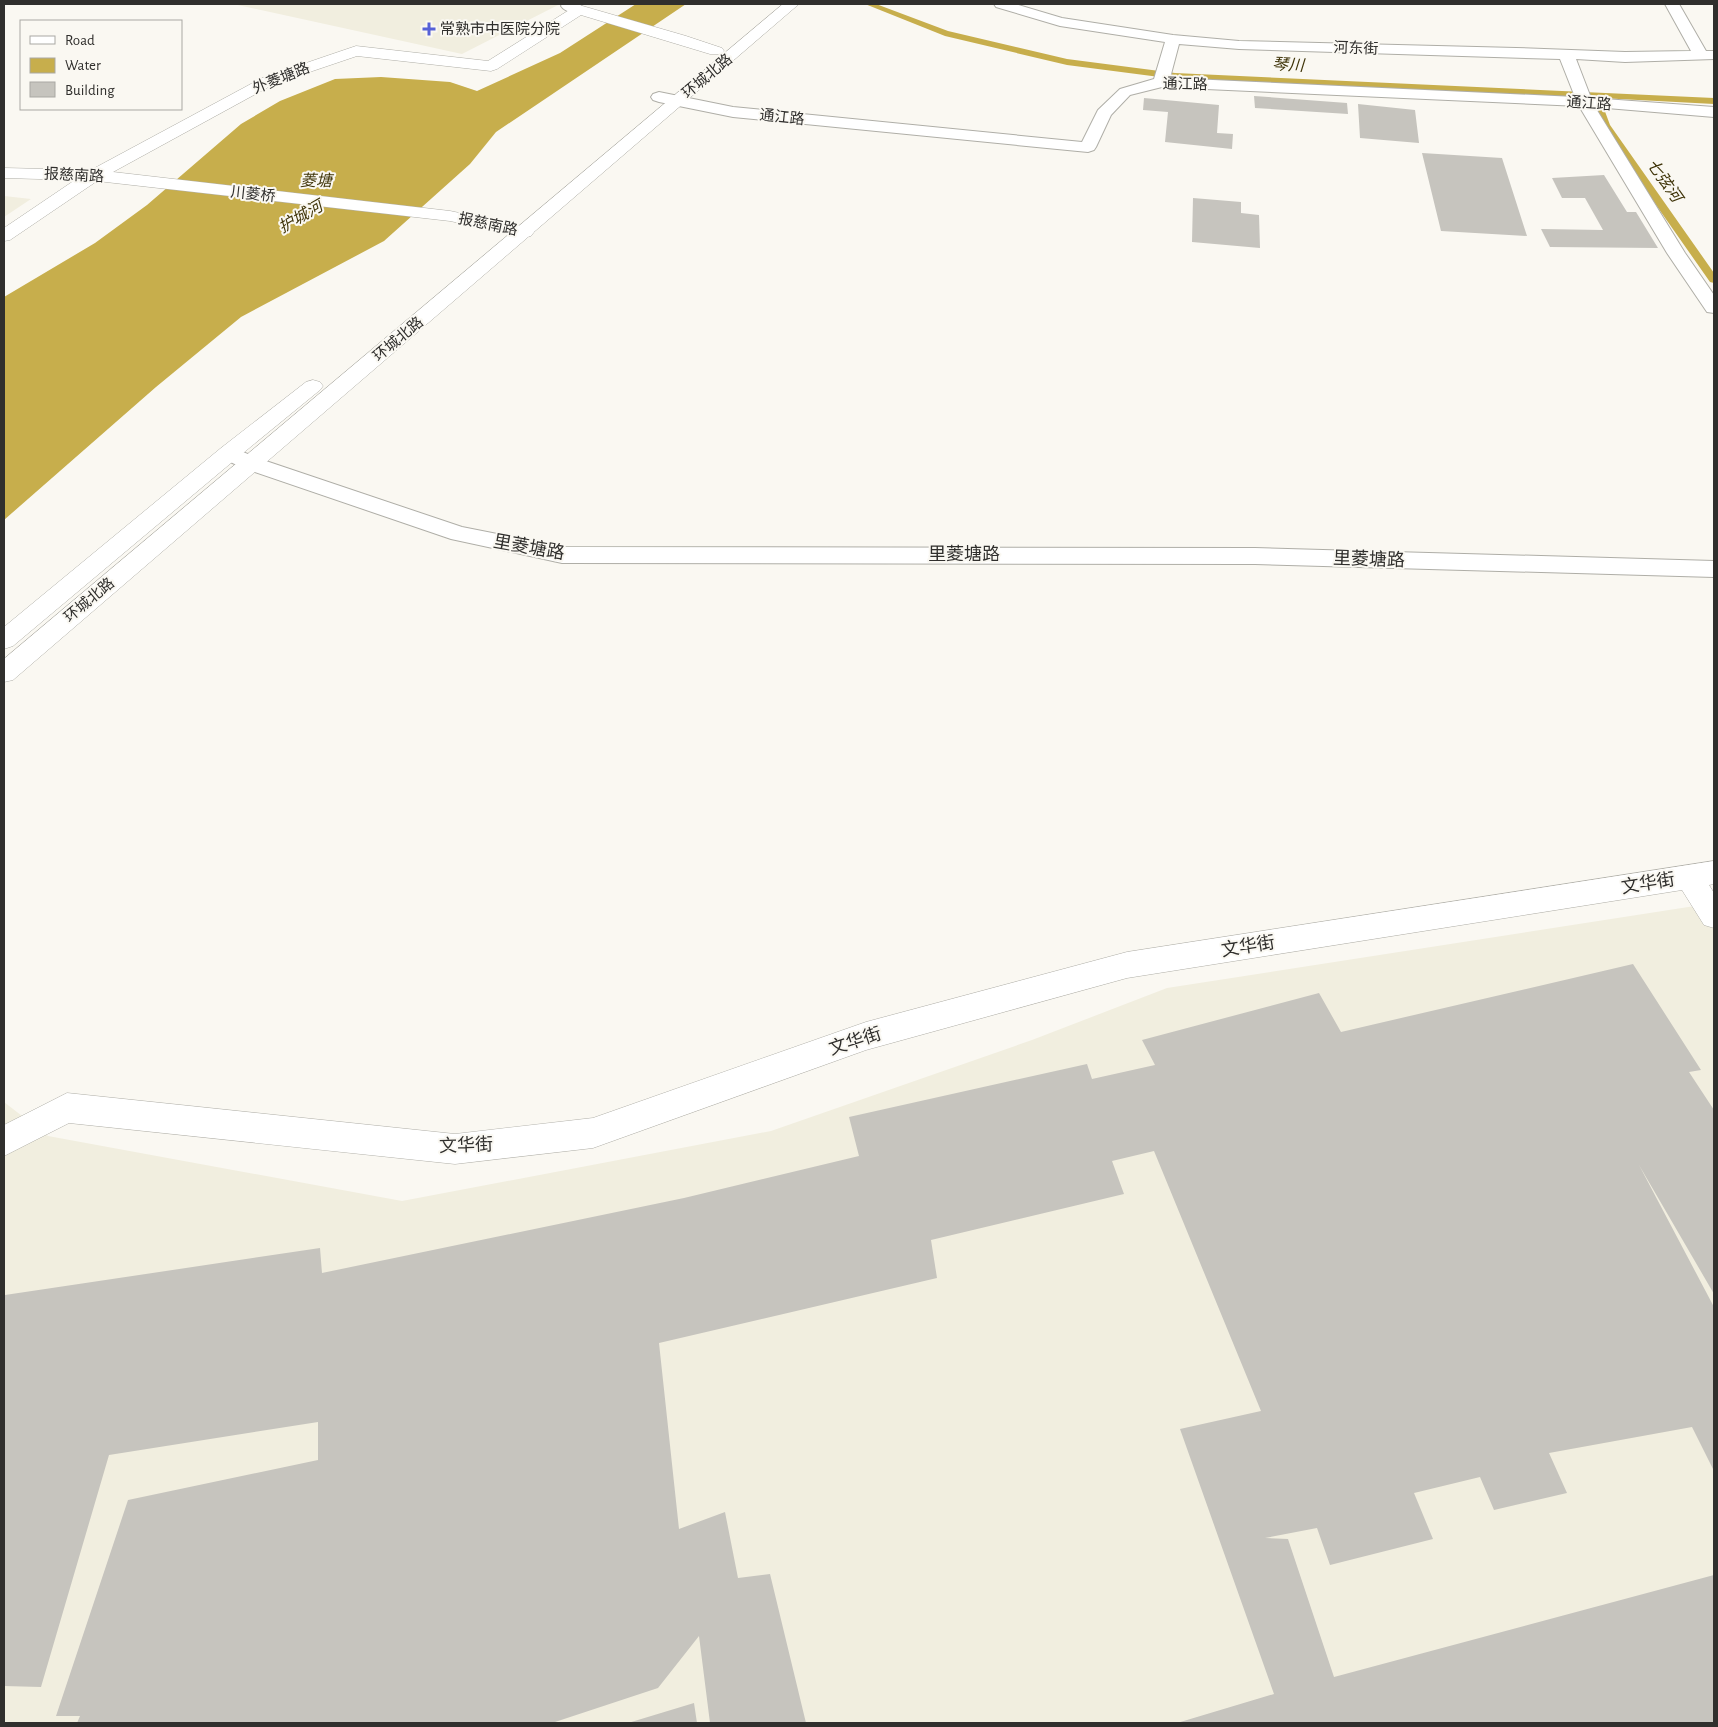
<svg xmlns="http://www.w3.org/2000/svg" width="1718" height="1727" font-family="'Alegreya Sans','Noto Sans SC',sans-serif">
<rect width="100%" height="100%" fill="#faf8f2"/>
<path fill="#f1eedf" d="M233,4H560L462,54Z
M4,196L31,199L4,217Z
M1714,903V1723H4V1102L48,1136L402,1201L771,1131L1032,1040L1167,988Z"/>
<path fill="#c7ae4c" d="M636,4H686L496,132L470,164L384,241L241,317L156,387L4,520V297L95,243L147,205L241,124L280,101L335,79L381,77L450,82L477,91L560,53Z"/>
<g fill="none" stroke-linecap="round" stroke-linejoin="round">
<path fill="#c7ae4c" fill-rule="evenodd" d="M865,4H876L948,31L1067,59L1175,73L1714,98V104L1600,98L1610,125L1714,273V283L1710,282L1600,125L1591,98L1175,79L1067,65L945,36Z"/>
</g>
<path fill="#c6c4be" d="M1254,96L1347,103L1348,114L1255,108Z
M1144,98L1219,105L1217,133L1233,134L1232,149L1165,142L1168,112L1143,110Z
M1358,104L1415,110L1419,143L1360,138Z
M1422,153L1502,158L1527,236L1441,231Z
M1604,175L1627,212H1636L1658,248L1550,247L1541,229L1603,230L1585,198H1562L1552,178Z
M1193,198L1241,202V213L1259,215L1260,248L1192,242Z
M1633,964L1701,1070L1689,1072L1714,1110V1294L1639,1165L1714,1307V1471L1692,1427L1549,1453L1567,1493L1494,1510L1480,1477L1414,1493L1433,1539L1330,1565L1317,1528L1265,1538L1288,1539L1334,1677L1714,1575V1723H1177L1274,1694L1180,1429L1261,1411L1154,1151L1112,1161L1124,1194L931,1240L937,1278L659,1343L679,1529L725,1512L738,1578L770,1574L806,1723H710L699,1636L658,1688L552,1723H77L80,1716H56L128,1500L318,1460V1422L109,1455L41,1687L4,1686L5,1295L320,1248L322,1273L684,1198L859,1156L849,1117L1087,1064L1092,1079L1155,1065L1142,1040L1319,993L1341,1032Z
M694,1703L697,1723H628Z"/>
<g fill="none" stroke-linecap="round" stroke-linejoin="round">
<g stroke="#afaea7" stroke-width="2">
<path id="service" d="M562,4H579L586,10L584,13C577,15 565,12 561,6Z
M994,4H1015L1062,18L1173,35L1239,41L1516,48L1625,52L1691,51L1665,4H1679L1706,51H1714V59L1625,62L1576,59L1591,98L1714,107V117L1595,107L1685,253L1714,295V313L1707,312L1667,253L1579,106L1162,87L1130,95L1111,115L1096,147L1094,150L1088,152L733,117L659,102L653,100L651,97L653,94L659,92L733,107L1082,142L1098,110L1120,89L1154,79L1165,42L1060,26L996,7ZM1179,44L1239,49L1560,59L1575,97L1170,78Z
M229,446L257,458L462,527L562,547L1255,548L1714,561V577L1255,564L562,563L451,539L243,468L222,458L219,453L222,448Z"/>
</g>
<g stroke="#afaea7" stroke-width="1">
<path id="minor" d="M579,5L686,36L722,48L724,51L722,54H710L581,15L497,69L491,71L357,56L274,84L113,172L450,211L531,228L534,232L531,236L525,237L450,221L97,181L10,240L4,241V228L75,180L4,178V168L91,170L262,78L356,46L488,61L574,7Z
M1714,861V884L1709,885L1714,893V928L1704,925L1682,890L1127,978L866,1050L593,1148L455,1164L69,1123L4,1156V1125L67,1093L455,1134L593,1118L866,1022L1127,952Z"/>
</g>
<g stroke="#afaea7" stroke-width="1">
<path id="secondary" d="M783,4H799L13,680L4,682V659Z
M313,380L320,382L323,386L320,390L237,458L13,646L4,649V627L221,448L306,382Z"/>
</g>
<use href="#service" fill="#fff" fill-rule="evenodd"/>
<use href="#minor" fill="#fff" fill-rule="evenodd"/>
<use href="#secondary" fill="#fff" fill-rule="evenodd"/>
</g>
<path fill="#5661d7" stroke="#faf8f2" stroke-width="2" d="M426.5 21.5h5v5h5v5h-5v5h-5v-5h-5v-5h5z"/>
<g text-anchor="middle" stroke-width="4" stroke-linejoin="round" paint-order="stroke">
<g font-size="15" fill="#302f2d" stroke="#faf8f2" text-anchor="start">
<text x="440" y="34">常熟市中医院分院</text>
</g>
<g font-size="15" fill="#302f2d" stroke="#faf8f2">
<text transform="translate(1356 48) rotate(2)" y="5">河东街</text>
<text transform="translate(707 76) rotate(-40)" y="5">环城北路</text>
<text transform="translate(281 78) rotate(-22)" y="5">外菱塘路</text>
<text transform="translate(1185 84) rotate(1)" y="5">通江路</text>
<text transform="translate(1589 103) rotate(4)" y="5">通江路</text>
<text transform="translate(782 117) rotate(6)" y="5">通江路</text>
<text transform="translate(74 175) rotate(3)" y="5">报慈南路</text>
<text transform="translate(253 194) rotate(6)" y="5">川菱桥</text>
<text transform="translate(488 224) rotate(12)" y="5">报慈南路</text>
<text transform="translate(398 339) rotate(-40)" y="5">环城北路</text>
<text transform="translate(89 600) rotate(-40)" y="5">环城北路</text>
</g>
<g font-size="16" font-style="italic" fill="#3f3409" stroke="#faf8f2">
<text transform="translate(1288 64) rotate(3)" y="6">琴川</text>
<text x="316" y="186">菱塘</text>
<text transform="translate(1665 180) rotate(55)" y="6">七弦河</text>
<text transform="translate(300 216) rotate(-30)" y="6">护城河</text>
</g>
<g font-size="18" fill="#302f2d" stroke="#faf8f2">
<text transform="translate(529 547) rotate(10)" y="6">里菱塘路</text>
<text x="964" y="560">里菱塘路</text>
<text transform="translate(1369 559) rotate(2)" y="6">里菱塘路</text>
<text transform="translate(1648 883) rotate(-9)" y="6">文华街</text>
<text transform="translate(1248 946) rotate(-9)" y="6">文华街</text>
<text transform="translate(855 1041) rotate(-18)" y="6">文华街</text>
<text transform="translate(466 1145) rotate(-2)" y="6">文华街</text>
</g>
</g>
<rect width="1718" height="1727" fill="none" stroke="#302f2d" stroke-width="10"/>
<rect x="20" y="20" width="162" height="90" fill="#faf8f2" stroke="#a9a8a3"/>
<rect x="30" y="36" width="25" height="8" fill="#ffffff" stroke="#a9a8a3"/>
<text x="65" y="45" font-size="15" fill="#302f2d">Road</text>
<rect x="30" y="58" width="25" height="15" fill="#c7ae4c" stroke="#a9a8a3"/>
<text x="65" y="70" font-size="15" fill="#302f2d">Water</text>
<rect x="30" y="82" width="25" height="15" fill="#c6c4be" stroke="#a9a8a3"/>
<text x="65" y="95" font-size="15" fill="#302f2d">Building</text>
</svg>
